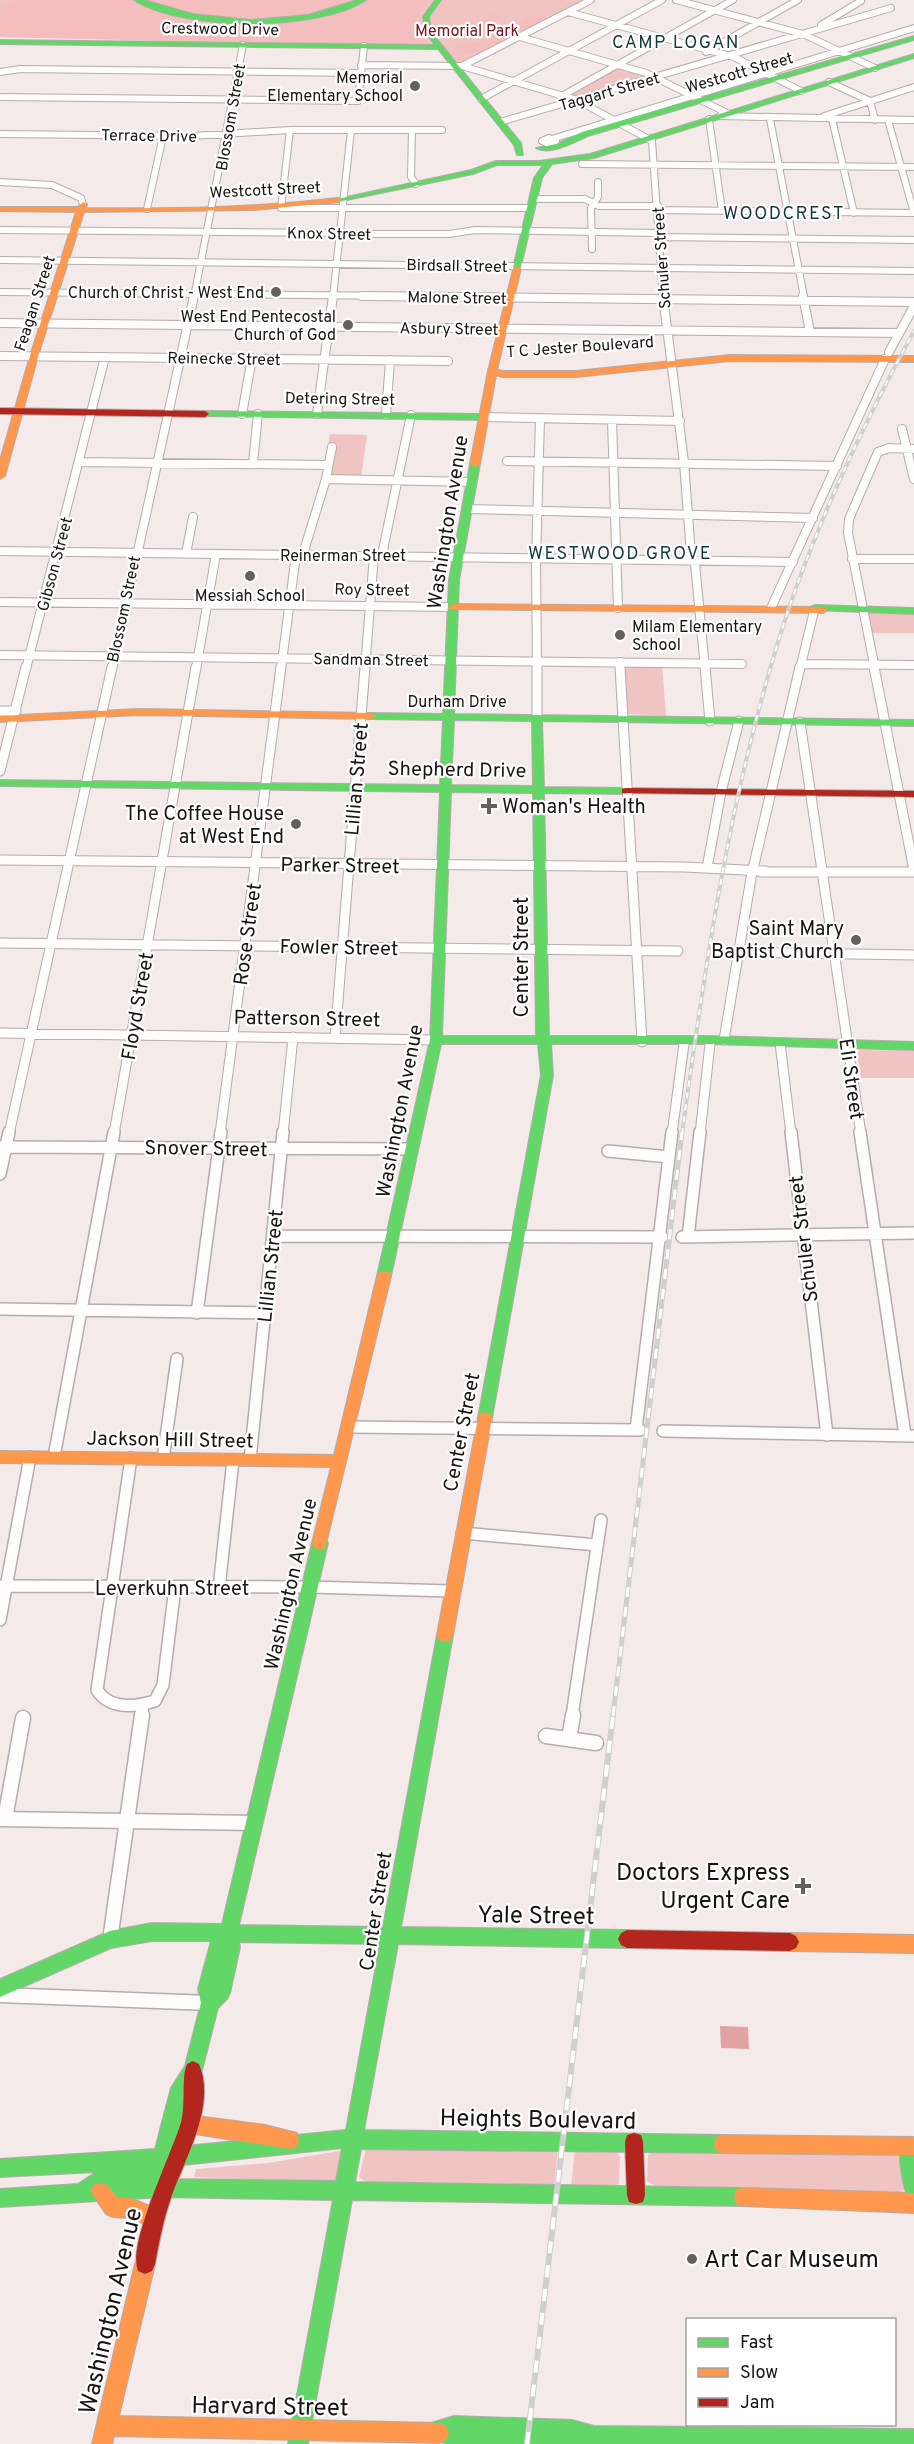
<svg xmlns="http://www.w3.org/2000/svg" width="914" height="2444" font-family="Overpass,sans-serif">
<rect width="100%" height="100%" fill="#f5eaea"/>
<path fill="#f0c4c2" d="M0,0H587L463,65L457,64L440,44L239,43L0,37Z
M621,67L648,77L578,97L570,95Z
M330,434L367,435L361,477L331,476L335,446H328Z
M868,612H914V633H871Z
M662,664L666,716L629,714L627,712L625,665Z
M860,1050L914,1051V1078H861L857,1053Z
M366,2148H558L554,2187L366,2182L359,2177Z
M575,2149L616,2151L620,2157L619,2183L615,2187H571Z
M339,2151L342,2153L337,2180L333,2183L194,2177L196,2169L268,2163Z
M654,2151L899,2155L902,2160L905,2189L900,2192L658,2188L647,2181L648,2155Z"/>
<path fill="#f3bebd" d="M16,0H433L420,12L421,34L430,45L0,37V9Z
M494,14L505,16L486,24L476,34L447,39L445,35L450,32Z
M539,15L551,18L480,54L457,55L454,48L457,44L485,41L506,27L516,26L527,20L526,17L533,19L531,16Z"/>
<path fill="#e1a2a1" d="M720,2026L748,2027L749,2049L721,2048Z"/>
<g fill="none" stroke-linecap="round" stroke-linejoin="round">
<g stroke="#b5acac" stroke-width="8">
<path id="street-far4" d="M676,0L803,34L875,68
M568,12L734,57L801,91
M821,25L861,1
M520,37L646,73L727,113
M706,52L798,0
M361,65L462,66L591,0
M462,66L577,100L652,141L663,297
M0,72L20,69L361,73
M829,82L870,101L875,120
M0,97L358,101L364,46
M560,97L733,0
M481,99L662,0
M720,116L914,120
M824,116L914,87
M709,119L722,211
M770,119L804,297
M832,119L854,213
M888,120L914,213
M500,122L891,8
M290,130L281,208H532
M412,130L411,177L416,184
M0,134L191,136L290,130H442
M549,138L556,141L549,144L542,141Z
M552,139L914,28
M582,164L914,167
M0,182L52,185L81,198L83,204
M534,199H585L599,206H658
M147,209L163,136
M657,210L914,213
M0,230L449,234L475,230L658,233
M659,237L914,240
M592,249L591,208L598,197V182
M0,260L914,271
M0,292L499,297
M194,297L243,45
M333,297L351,130"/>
</g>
<g stroke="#b5acac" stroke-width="10">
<path id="street-far3" d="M362,296L914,302
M663,296L684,462L691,555L695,563L705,669
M803,296L810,332
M0,323L898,333
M889,352L914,306
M0,356L448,361
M242,414L252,358
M317,414L333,296
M386,415L390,360
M483,417L680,421
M612,420L618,608
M902,429L914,479
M507,461L837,466
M80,462L328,465
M253,463L258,414
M326,479L472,482
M468,509L813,518
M0,551L793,562
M186,554L193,517
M303,554L326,479L332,447
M382,555L411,415
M852,559H914
M0,602L453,607
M771,608L885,359
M0,655L742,664
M620,662V669
M802,664L914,665
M26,669L105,357
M112,669L194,296
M196,669L216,554
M281,669L296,555
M365,669L374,555
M537,669L536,562L540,419
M800,669L814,611
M875,669L848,533L849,519L878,452L889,448L914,449"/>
</g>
<g stroke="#b5acac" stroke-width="11">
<path id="street-far2" d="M537,667V719
M620,667L642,1042
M705,667L710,721
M874,667L914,870
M0,711H16
M800,722L861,1134
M0,771L26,667
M0,860L684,867L766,871
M707,868L721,792L739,721
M753,869L800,667
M761,872H914
M0,943L678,951
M738,952L914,955
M0,1033L436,1040
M335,1038L365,667
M724,1040L752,872
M780,1043L791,1134
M9,1134L112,667
M114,1134L196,667
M220,1134L281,667
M283,1134L293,1037
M672,1134L684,1044
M700,1134L710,1044"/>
</g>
<g stroke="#b5acac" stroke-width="14">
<path id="street-far1" d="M791,1132L827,1435
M860,1132L905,1435
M0,1147L412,1149
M608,1151L669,1157
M0,1174L9,1132
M273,1236L662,1237
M682,1237L914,1233
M688,1237L700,1132
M0,1309L266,1313
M197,1313L221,1132
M349,1427L640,1430
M636,1430L672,1132
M663,1431L914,1436
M54,1457L114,1132
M131,1458L97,1690C110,1710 135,1707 155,1701L163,1685L175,1587
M163,1459L177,1359
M250,1460L283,1132
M462,1533L597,1545
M0,1586L309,1587L451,1591
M219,1588L233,1460
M0,1620L30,1457
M141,1716L143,1705
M572,1716L601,1520"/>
</g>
<g stroke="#b5acac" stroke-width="17">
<path id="street" d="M546,1736L596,1743
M569,1739L573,1715
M0,1819L255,1823
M5,1819L23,1718
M110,1940L142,1715
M0,1995L210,2003"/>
</g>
<g stroke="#b5acac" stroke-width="2">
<path id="fast" d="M134,0H144L193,14L250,20L308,15L357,0H366C318,32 182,31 134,0Z
M435,0H441L429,17L431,32L521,143L523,155H517L514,145L438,49L0,44V40L435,45L425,32L423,17Z
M914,36V40L588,136C574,142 551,156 536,148L557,144L582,132Z
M914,54V58L594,158L552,164L542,178L520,270L513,268L534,178L543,165H497L473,174L337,202L333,200L471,170L496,161H539L590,154Z
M205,411L483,414L487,417L483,420L202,416L201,414Z
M475,461L480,464L459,580L454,714L914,720V726L542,721L544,787L626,788L632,791L626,794L544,793L549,1036H709L914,1042V1050L709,1044H551L553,1075L492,1418L490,1422L485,1424L480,1422L478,1418L541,1075L538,1044H441L391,1276L389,1280H379L377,1276L430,1040L440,792L0,786V780L440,785L443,720L371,719L366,716L371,713L443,714L449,580L470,464ZM454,720L532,721L533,786L451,785ZM451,792L533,793L536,1036H442Z
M816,605L914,608V614L812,610V606Z
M320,1536L325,1538L328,1543L239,1925L383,1927L437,1635L439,1630L445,1628L451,1630L453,1635L401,1927L627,1930L633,1933L636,1939L633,1945L627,1948L398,1944L364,2130L723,2135L730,2137L732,2144L730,2151L723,2153L361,2149L355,2182L743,2188L750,2190L752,2197L750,2204L743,2206L352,2200L308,2444H288L333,2200L163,2197L0,2207V2189L78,2184L96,2172L0,2177V2159L155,2149L171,2088L185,2066L201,2003L198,1989L211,1941H152L111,1948L0,1997V1979L110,1931L152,1923L222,1924L312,1543L315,1538ZM239,1942L380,1944L346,2130L175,2147L188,2092L202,2070L218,2008L227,1999L230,1993L240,1947ZM342,2148L336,2181L170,2179L169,2176L174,2168L173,2166Z
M909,2137L914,2139V2197L907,2195C902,2181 897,2153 902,2139Z
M454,2416L572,2420L594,2426L914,2429V2444H448L428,2438L425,2431L428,2424Z"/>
</g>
<g stroke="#b5acac" stroke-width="2">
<path id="slow" d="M337,198H340V202L253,210L84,212L38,356L5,476L0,479V460L30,356L76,212L0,211V207H78L83,202L87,204L86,208C170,209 253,208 337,198Z
M514,266L521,268L497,370L503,371H576L730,355L914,356V362L730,361L576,377H503L496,375L480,464L475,467L470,464L488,371Z
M453,604L823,607L828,610L823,613L449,609L448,607Z
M139,709L371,713L376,716L371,719L139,715L0,722V716Z
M384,1271L389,1272L391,1276L325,1548L320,1550L315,1548L312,1543L331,1467L0,1463V1451L334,1455L377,1276L379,1272Z
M485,1412L490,1414L492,1418L453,1635L451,1640L445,1642L439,1640L437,1635L478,1418L480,1414Z
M790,1933L914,1935V1953L790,1951L784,1948L781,1942L784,1936Z
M189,2115L265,2125L297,2133L299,2140L297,2147L290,2149L189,2133L182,2131L180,2124L182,2117Z
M723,2135L914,2137V2155L723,2153L716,2151L714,2144L716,2137Z
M100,2183L107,2185L118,2198H130L162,2211L165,2218L162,2225L155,2228L130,2218L113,2217L106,2214L91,2192L93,2185Z
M743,2188L914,2193V2213L743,2206L736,2204L734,2197L736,2190Z
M145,2254L152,2257L155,2264L119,2416L439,2423L446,2426L449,2433L446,2440L439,2443L114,2436L112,2444H92L135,2264L138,2257Z"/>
</g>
<g stroke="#b5acac" stroke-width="2">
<path id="jam" d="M0,408L205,411L209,414L205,417L0,414Z
M626,788L914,791V797L622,793V789Z
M627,1930L790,1933L796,1936L799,1942L796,1948L790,1951L627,1948L621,1945L618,1939L621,1933Z
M193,2061L199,2064C217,2107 183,2161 170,2201C163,2221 159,2243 155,2264L152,2271L145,2274L138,2271C127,2243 172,2154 181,2122C186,2104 181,2077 187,2064Z
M634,2133L641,2135L643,2142L645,2195L643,2202L636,2204L629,2202L627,2195L625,2142L627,2135Z"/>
</g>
<use href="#street-far4" stroke="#fefcfc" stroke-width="6"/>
<use href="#street-far3" stroke="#fefcfc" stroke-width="8"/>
<use href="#street-far2" stroke="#fefcfc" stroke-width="9"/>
<use href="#street-far1" stroke="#fefcfc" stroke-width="11"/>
<use href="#street" stroke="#fefcfc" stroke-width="14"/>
<use href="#fast" fill="#63d668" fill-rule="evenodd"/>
<use href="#slow" fill="#ff974d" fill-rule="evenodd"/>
<use href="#jam" fill="#b3261e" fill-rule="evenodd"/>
<g stroke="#d1cece" stroke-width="4">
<path id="rail-far2" d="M682,1134C706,958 732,780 788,611C821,514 865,421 914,331"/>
</g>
<g stroke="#d1cece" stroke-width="5">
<path id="rail-far1" d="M613,1716L682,1132"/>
</g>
<g stroke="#d1cece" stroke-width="6">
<path id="rail" d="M527,2444L613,1715"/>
</g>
<use href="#rail-far2" stroke="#fff" stroke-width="2" stroke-dasharray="6" stroke-linecap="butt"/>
<use href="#rail-far1" stroke="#fff" stroke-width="3" stroke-dasharray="10" stroke-linecap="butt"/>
<use href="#rail" stroke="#fff" stroke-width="4" stroke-dasharray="12" stroke-linecap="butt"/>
</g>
<g fill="#675e5e" stroke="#fff" stroke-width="2">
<circle cx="415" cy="86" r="6"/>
<circle cx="276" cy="292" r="6"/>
<circle cx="348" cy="325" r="6"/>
<circle cx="250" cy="576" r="6"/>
<circle cx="620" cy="635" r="6"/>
<path d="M486 797h6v6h6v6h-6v6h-6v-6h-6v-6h6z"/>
<circle cx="296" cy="824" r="6"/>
<circle cx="856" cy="940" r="6"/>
<path d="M800 1877h6v6h6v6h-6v6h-6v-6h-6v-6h6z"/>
<circle cx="692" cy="2259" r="6"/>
</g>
<g text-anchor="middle" stroke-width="4.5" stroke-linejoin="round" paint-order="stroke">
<g font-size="16" fill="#1a1313" stroke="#fff">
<text transform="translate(220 28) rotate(1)" y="6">Crestwood Drive</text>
<text transform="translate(739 72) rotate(-16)" y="6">Westcott Street</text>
<text transform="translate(609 91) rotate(-16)" y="6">Taggart Street</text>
<text transform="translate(230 117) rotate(-80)" y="6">Blossom Street</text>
<text transform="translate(149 135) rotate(1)" y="6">Terrace Drive</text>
<text transform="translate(265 189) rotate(-3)" y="6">Westcott Street</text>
<text transform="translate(329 233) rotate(1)" y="6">Knox Street</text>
<text transform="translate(661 258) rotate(-94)" y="6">Schuler Street</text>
<text transform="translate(457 265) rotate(1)" y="6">Birdsall Street</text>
<text transform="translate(457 297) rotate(1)" y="6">Malone Street</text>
<text transform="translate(34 303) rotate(-72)" y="6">Feagan Street</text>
<text transform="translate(449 328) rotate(1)" y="6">Asbury Street</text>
<text transform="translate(580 346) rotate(-4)" y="6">T C Jester Boulevard</text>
<text transform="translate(224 358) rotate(1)" y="6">Reinecke Street</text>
<text transform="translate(340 398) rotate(1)" y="6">Detering Street</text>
<text x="343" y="561">Reinerman Street</text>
<text transform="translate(54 564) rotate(-75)" y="6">Gibson Street</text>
<text transform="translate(372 589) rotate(1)" y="6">Roy Street</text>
<text transform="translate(123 609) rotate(-78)" y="6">Blossom Street</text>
<text transform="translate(371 659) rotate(1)" y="6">Sandman Street</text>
<text x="457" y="707">Durham Drive</text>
</g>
<g font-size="16" fill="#77111d" stroke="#fff">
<text x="467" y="36">Memorial Park</text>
</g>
<g font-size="16" fill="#1a1313" stroke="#fff" text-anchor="end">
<text x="403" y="83">Memorial<tspan x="403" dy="18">Elementary School</tspan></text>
<text x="264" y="298">Church of Christ - West End</text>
<text x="336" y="322">West End Pentecostal<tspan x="336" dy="18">Church of God</tspan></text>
<text x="250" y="601" text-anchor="middle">Messiah School</text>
<text x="632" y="632" text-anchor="start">Milam Elementary<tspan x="632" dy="18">School</tspan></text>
</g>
<g font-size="18" letter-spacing="1.5" fill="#16383b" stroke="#fff">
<text x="676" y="48">CAMP LOGAN</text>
<text x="784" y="219">WOODCREST</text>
<text x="620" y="559">WESTWOOD GROVE</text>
</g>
<g font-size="20" fill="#1a1313" stroke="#fff">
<text transform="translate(447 522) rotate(-81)" y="7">Washington Avenue</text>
<text transform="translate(457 769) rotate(1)" y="7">Shepherd Drive</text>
<text transform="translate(356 779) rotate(-85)" y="7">Lillian Street</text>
<text transform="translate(340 865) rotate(1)" y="7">Parker Street</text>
<text transform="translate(247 934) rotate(-82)" y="7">Rose Street</text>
<text transform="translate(339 947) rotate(1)" y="7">Fowler Street</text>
<text transform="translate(521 957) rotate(-90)" y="7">Center Street</text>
<text transform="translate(137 1006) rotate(-80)" y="7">Floyd Street</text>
<text transform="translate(307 1018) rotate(1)" y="7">Patterson Street</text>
<text transform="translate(852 1079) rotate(82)" y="7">Eli Street</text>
<text transform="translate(399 1111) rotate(-79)" y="7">Washington Avenue</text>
<text transform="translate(206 1148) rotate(1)" y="7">Snover Street</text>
<text transform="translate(803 1239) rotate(-97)" y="7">Schuler Street</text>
<text transform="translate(270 1266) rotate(-84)" y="7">Lillian Street</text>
<text transform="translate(461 1432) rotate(-79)" y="7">Center Street</text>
<text transform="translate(170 1439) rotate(1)" y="7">Jackson Hill Street</text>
<text transform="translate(290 1584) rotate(-77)" y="7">Washington Avenue</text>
<text x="172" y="1595">Leverkuhn Street</text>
<text transform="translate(375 1911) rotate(-81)" y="7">Center Street</text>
</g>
<g font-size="20" fill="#1a1313" stroke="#fff" text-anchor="end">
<text x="502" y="813" text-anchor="start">Woman's Health</text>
<text x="284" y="820">The Coffee House<tspan x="284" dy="23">at West End</tspan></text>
<text x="844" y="935">Saint Mary<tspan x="844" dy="23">Baptist Church</tspan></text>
</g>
<g font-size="24" fill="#1a1313" stroke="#fff" text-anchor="end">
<text x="790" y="1880">Doctors Express<tspan x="790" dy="28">Urgent Care</tspan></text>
<text x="704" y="2267" text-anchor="start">Art Car Museum</text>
</g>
<g font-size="24" fill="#1a1313" stroke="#fff">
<text transform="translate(536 1915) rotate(1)" y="8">Yale Street</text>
<text transform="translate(538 2119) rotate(1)" y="8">Heights Boulevard</text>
<text transform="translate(110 2311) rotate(-77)" y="8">Washington Avenue</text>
<text transform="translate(270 2406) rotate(1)" y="8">Harvard Street</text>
</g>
</g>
<rect x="686" y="2318" width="210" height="108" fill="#ffffff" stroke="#a3a1a1" stroke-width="1.5"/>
<rect x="698" y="2338" width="30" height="9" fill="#63d668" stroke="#a3a1a1" stroke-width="1.5"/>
<text x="740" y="2348" font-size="18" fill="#1a1313">Fast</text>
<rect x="698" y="2368" width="30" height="9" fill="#ff974d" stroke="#a3a1a1" stroke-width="1.5"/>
<text x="740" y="2378" font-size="18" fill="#1a1313">Slow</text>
<rect x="698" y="2398" width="30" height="9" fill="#b3261e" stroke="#a3a1a1" stroke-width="1.5"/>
<text x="740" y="2408" font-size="18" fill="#1a1313">Jam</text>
</svg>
